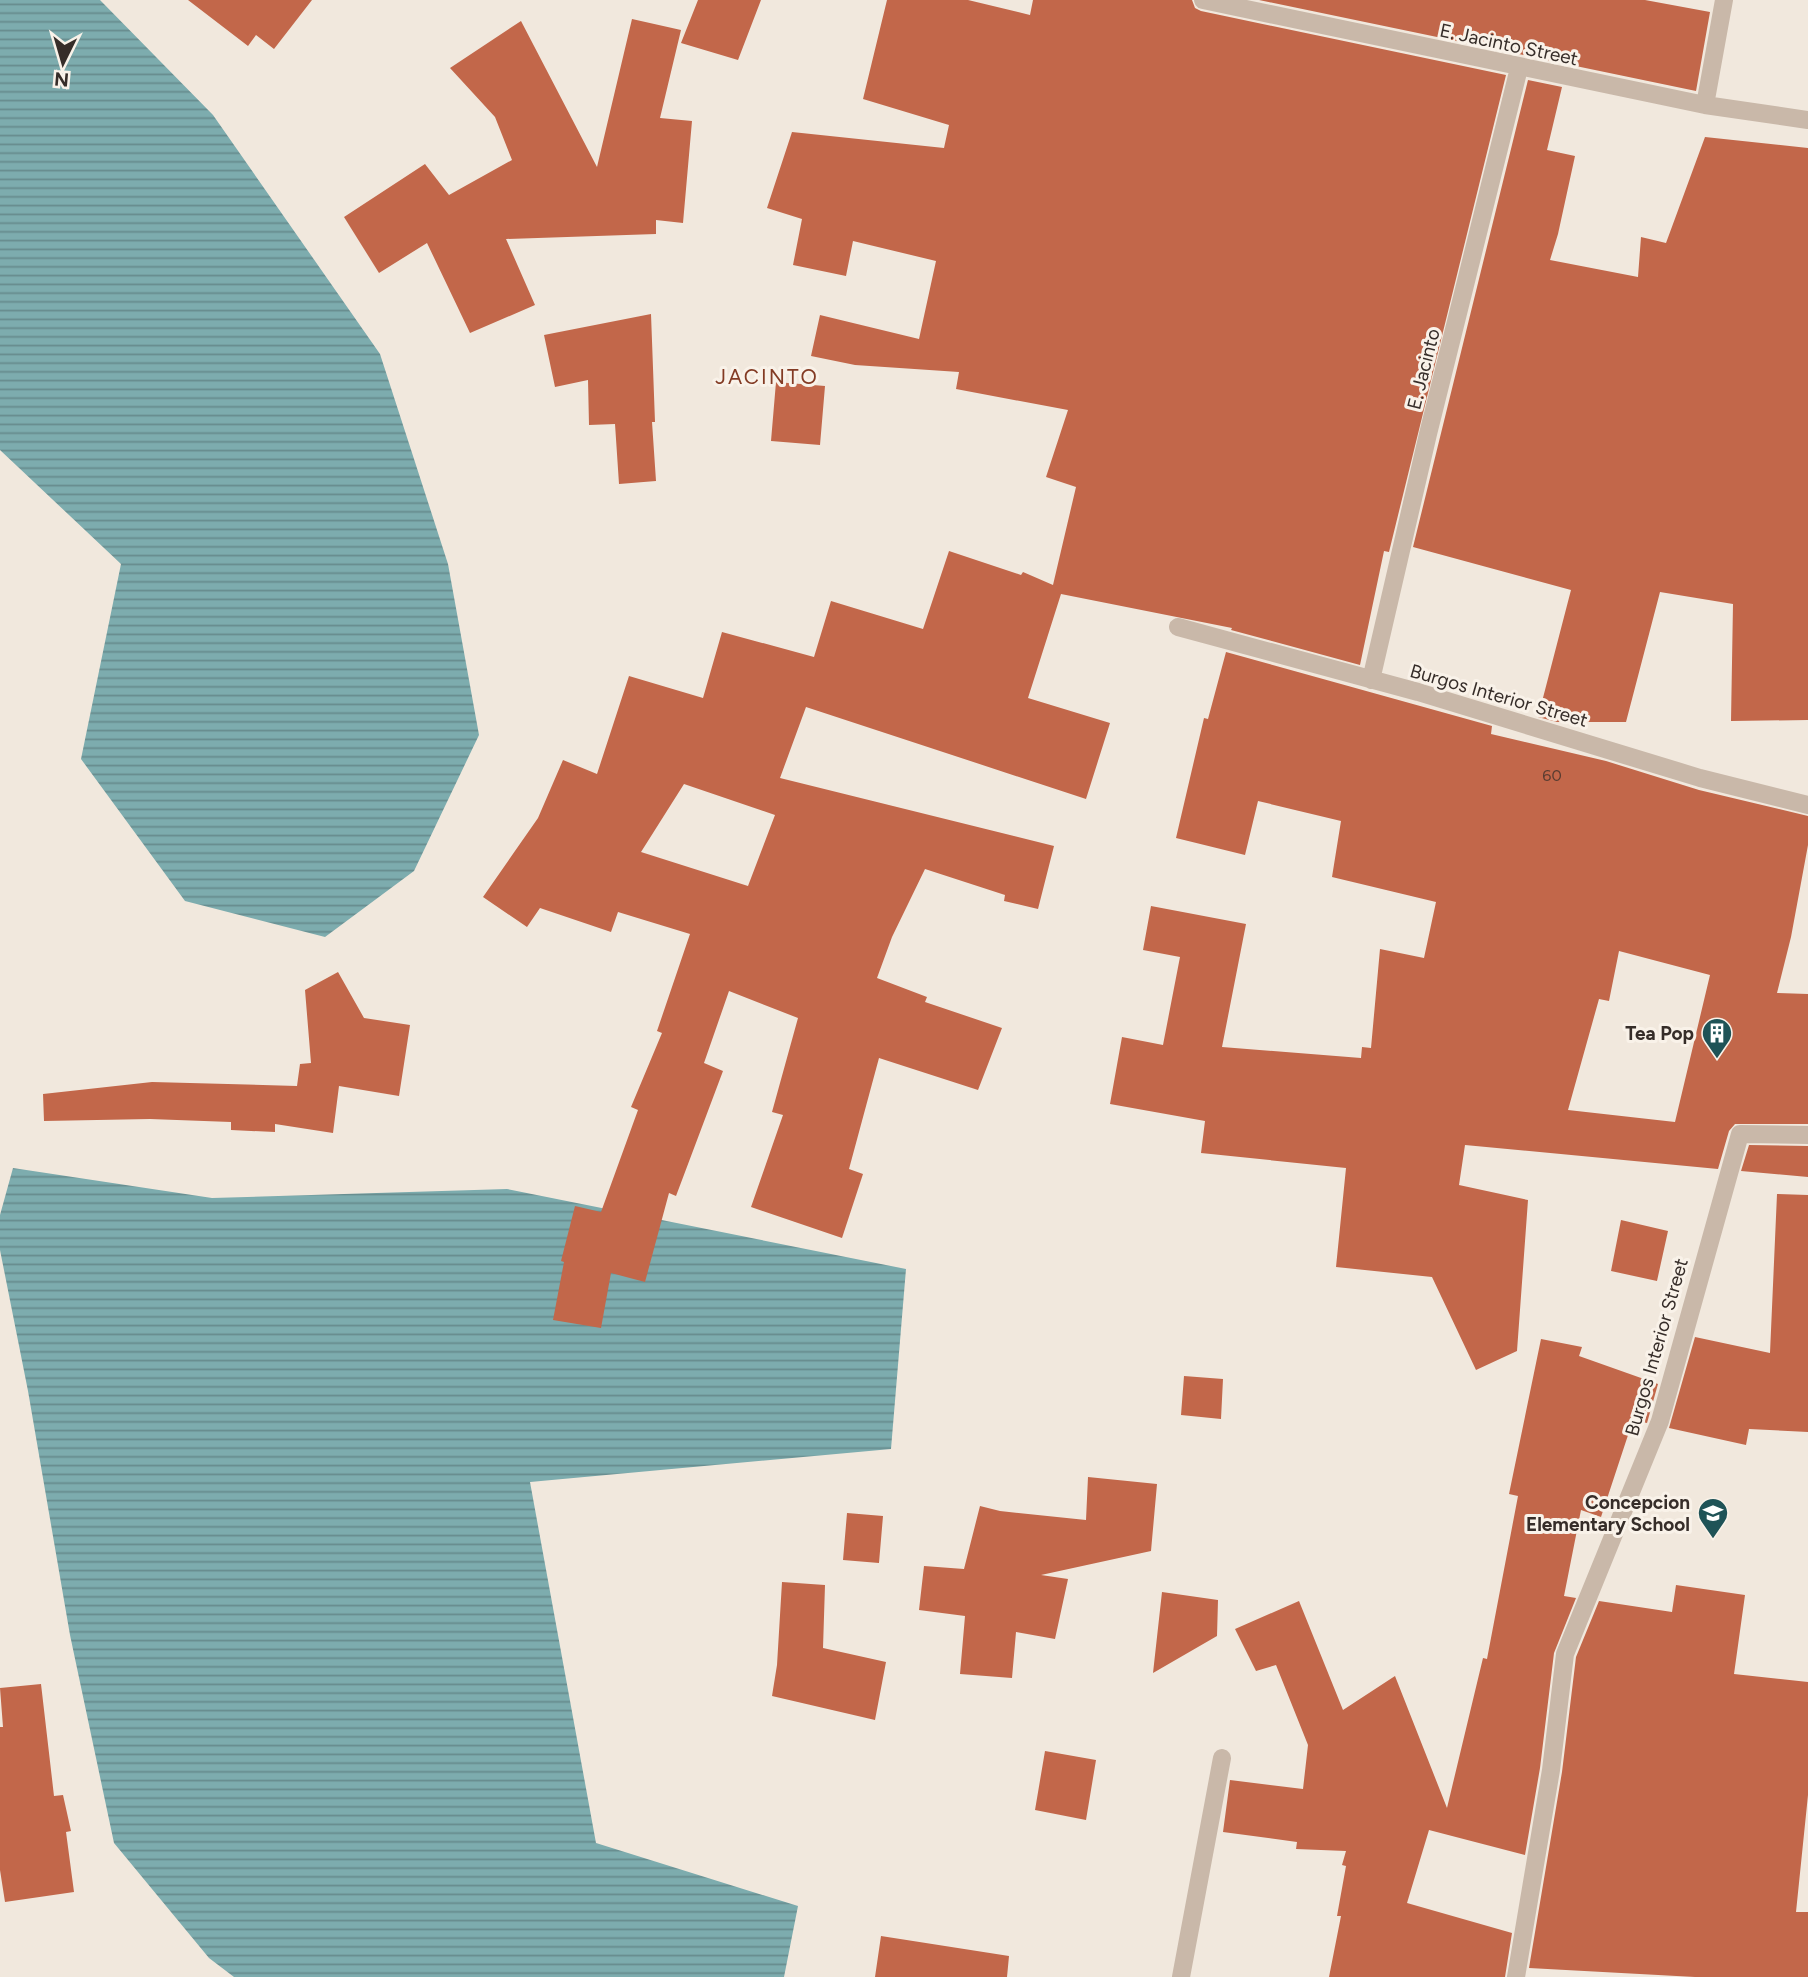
<svg xmlns="http://www.w3.org/2000/svg" width="1808" height="1977" font-family="Figtree,sans-serif">
<defs>
<pattern id="water-rules" width="6" height="5" patternUnits="userSpaceOnUse" patternTransform="scale(1.75)"><rect width="6" height="5" fill="#7dacae"/><path d="M0 2.5h6" fill="none" stroke="#678c8e"/></pattern>
</defs>
<rect width="100%" height="100%" fill="#f1e8dd"/>
<path fill="url(#water-rules)" d="M0,0H100L213,115L380,354L448,564L479,735L414,871L325,937L185,901L81,759L121,564L0,450Z
M13,1168L212,1198L507,1189L906,1269L891,1449L530,1482L596,1843L798,1906L784,1977H234L209,1958L114,1843L70,1635L28,1391L0,1250V1215Z"/>
<path fill="#c2674a" fill-rule="evenodd" d="M188,0H312L274,49L256,35L248,46Z
M698,0H761L738,60L681,43Z
M887,0H968L1030,15L1033,0H1192L1195,8L1201,11L1506,75L1389,552L1384,551L1360,665L1231,630L1232,628L1061,594L1028,698L1110,723L1086,799L806,707L780,778L1054,846L1038,909L1004,901L1005,895L925,869L892,937L877,978L927,997L925,1002L1002,1028L978,1090L879,1058L849,1169L863,1174L842,1238L751,1207L783,1115L772,1112L798,1018L729,991L704,1063L723,1071L676,1196L669,1193L645,1282L611,1273L601,1328L553,1320L564,1262L561,1261L575,1206L601,1212L638,1110L631,1107L662,1033L657,1031L690,934L618,912L611,932L540,908L527,927L483,897L538,818L563,760L597,774L629,676L703,698L722,632L814,657L831,601L923,629L949,551L1021,575L1023,572L1053,585L1076,487L1046,477L1068,410L956,389L959,372L855,365L811,356L820,315L919,339L936,261L853,241L846,276L793,265L802,219L767,208L792,132L944,148L949,125L863,99ZM684,784L775,815L748,886L641,852Z
M1259,0H1645L1710,12L1696,91Z
M632,19L681,30L660,118L692,121L683,223L656,220V234L506,239L535,305L470,333L427,243L379,273L344,217L425,164L449,195L512,160L495,117L450,68L521,21L597,167Z
M1528,80L1562,87L1547,150L1575,156L1558,234L1550,260L1638,277L1641,237L1666,243L1705,137L1808,148V720L1731,721L1733,604L1660,592L1626,722H1557L1538,717L1571,590L1413,547Z
M651,314L655,422H652L656,481L619,484L615,424L589,425L588,380L555,387L544,335Z
M776,382L825,386L820,445L771,441Z
M1226,652L1492,726L1491,734L1606,761L1699,790L1808,816V845L1791,937L1777,993L1808,994V1124H1735L1729,1131L1718,1169L1465,1145L1459,1185L1528,1200L1517,1351L1476,1370L1432,1277L1336,1267L1346,1168L1201,1153L1205,1121L1110,1104L1122,1037L1163,1045L1180,957L1143,950L1151,906L1246,924L1222,1047L1361,1058L1362,1047L1371,1048L1380,949L1424,958L1436,902L1332,877L1341,821L1258,801L1245,855L1176,838L1204,718L1208,719ZM1619,951L1710,975L1675,1122L1568,1110L1599,999L1609,1001Z
M338,972L364,1018L410,1025L399,1096L339,1086L333,1133L275,1124V1132L231,1130V1122L150,1119L44,1121L43,1094L152,1082L297,1086L300,1064L311,1063L305,990Z
M1749,1145L1808,1146V1177L1741,1171Z
M1777,1194L1808,1195V1432L1749,1429L1746,1445L1669,1428L1695,1337L1770,1353Z
M1621,1220L1668,1231L1657,1281L1611,1271Z
M1541,1339L1582,1347L1579,1356L1658,1384L1647,1423L1633,1420L1601,1517L1581,1510L1564,1596L1576,1598L1554,1653L1540,1768L1525,1855L1429,1830L1407,1903L1512,1933L1505,1977H1329L1341,1916H1337L1346,1866L1342,1865L1346,1851L1296,1849L1297,1842L1223,1832L1230,1780L1303,1789L1308,1745L1276,1665L1256,1671L1235,1629L1299,1601L1343,1710L1395,1676L1447,1808L1483,1658L1487,1659L1518,1496L1509,1494Z
M1184,1376L1223,1379L1221,1419L1181,1415Z
M1088,1477L1157,1484L1151,1551L1041,1575L1068,1579L1055,1639L1016,1632L1012,1678L960,1674L965,1616L919,1610L924,1566L964,1569L980,1506L1000,1511L1086,1520Z
M847,1513L883,1516L879,1563L843,1560Z
M782,1582L825,1585L823,1648L886,1662L875,1720L772,1696L777,1665Z
M1676,1585L1745,1595L1734,1674L1808,1682V1795L1796,1912H1808V1977H1695L1529,1968L1562,1772L1576,1657L1599,1601L1672,1612Z
M1162,1592L1218,1600L1217,1636L1153,1673Z
M41,1684L54,1796L63,1795L71,1831L66,1832L74,1892L5,1902L0,1870V1727H3L0,1688Z
M1045,1751L1096,1760L1086,1820L1035,1810Z
M881,1936L1009,1956L1007,1977H875Z"/>
<g fill="none" stroke-linecap="round" stroke-linejoin="round">
<path stroke="#c9b8a9" stroke-width="18" d="M1203,0L1705,105L1808,120
M1705,105L1724,0
M1178,627L1418,692L1700,778L1808,805
M1371,680L1428,434L1519,68
M1181,1977L1222,1758
M1516,1977L1551,1770L1565,1654L1660,1421L1740,1134L1808,1135"/>
</g>
<defs>
<g id="building-pin" transform="scale(1.575)"><path d="M0 17L-7.5 6A9.5 9.5 0 1 1 7.5 6Z" fill="#1f5357" stroke="#f9f2e9"/><path d="M-4-6H4V6H1V3H-1V6H-4ZM-2.5-4.3h1.7v1.8h-1.7ZM.8-4.3h1.7v1.8H.8ZM-2.5-1h1.7V.8h-1.7ZM.8-1h1.7V.8H.8Z" fill="#fff"/></g>
<g id="school-pin" transform="scale(1.575)"><path d="M0 17L-7.5 6A9.5 9.5 0 1 1 7.5 6Z" fill="#1f5357" stroke="#f9f2e9"/><path d="M0-5L7-2L0 1L-7-2ZM-4 1L0 2.5L4 1V4Q0 6-4 4Z" fill="#fff"/></g>
</defs>
<g fill-rule="evenodd">
<use href="#building-pin" x="1717" y="1033"/>
<use href="#school-pin" x="1713" y="1513"/>
</g>
<g text-anchor="middle" stroke-width="6" stroke-linejoin="round" paint-order="stroke">
<g font-size="16" fill="#593c31">
<text x="1552" y="781">60</text>
</g>
<g font-size="19" fill="#362d29" stroke="#f9f2e9">
<text transform="translate(1509 44) rotate(12)" y="7">E. Jacinto Street</text>
<text transform="translate(1423 369) rotate(-76)" y="7">E. Jacinto</text>
<text transform="translate(1499 695) rotate(16)" y="7">Burgos Interior Street</text>
<text transform="translate(1656 1347) rotate(-74)" y="7">Burgos Interior Street</text>
</g>
<g font-size="19" font-weight="bold" fill="#362d29" stroke="#f9f2e9" text-anchor="end">
<text x="1694" y="1040">Tea Pop</text>
<text x="1690" y="1509">Concepcion<tspan x="1690" dy="22">Elementary School</tspan></text>
</g>
<g font-size="21" letter-spacing="2" fill="#833b24" stroke="#f9f2e9">
<text x="767" y="384">JACINTO</text>
</g>
</g>
<g transform="translate(63 63) rotate(185)" stroke="#f9f2e9" stroke-width="5" paint-order="stroke">
<path d="M0-5L12 26L0 18L-12 26Z" fill="#362d29"/>
<text y="-10" font-size="19" font-weight="bold" text-anchor="middle" fill="#362d29">N</text>
</g>
</svg>
